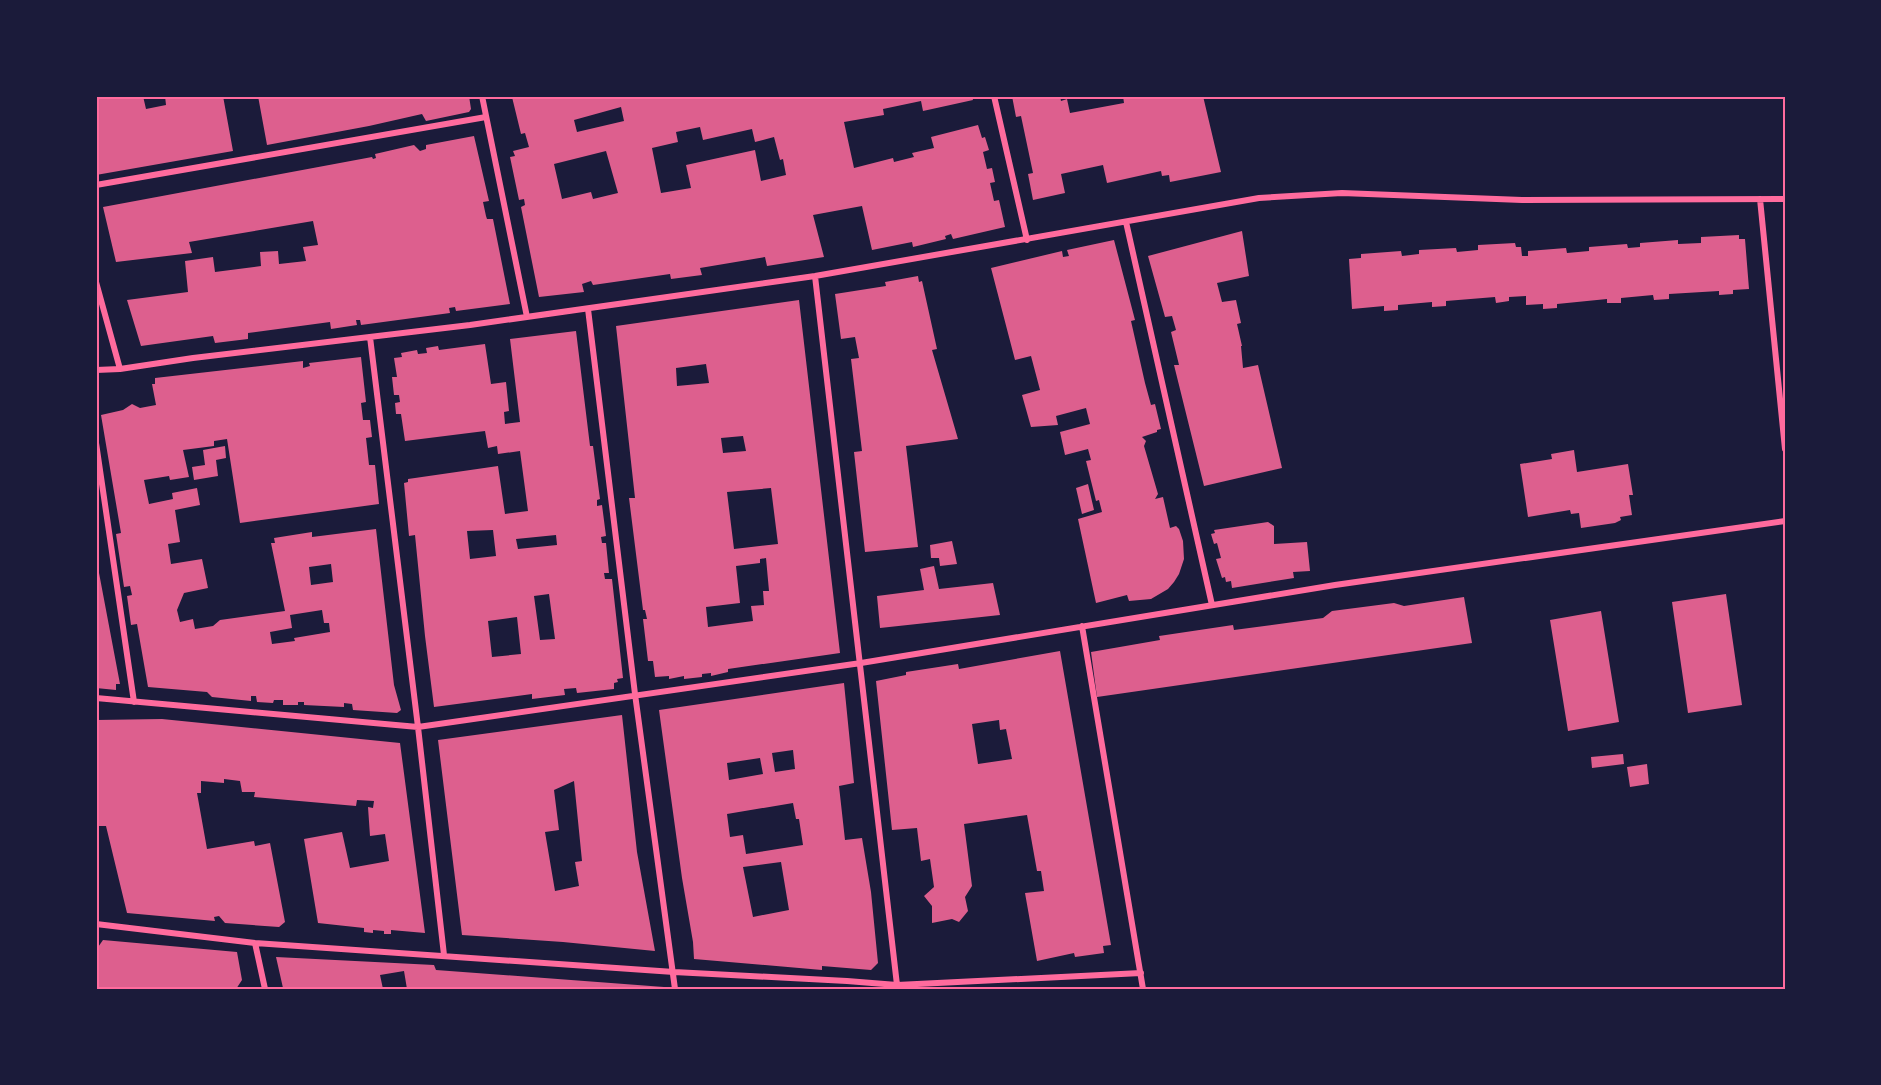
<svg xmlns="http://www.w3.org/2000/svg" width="1881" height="1085" font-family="'Archivo Narrow',sans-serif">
<rect width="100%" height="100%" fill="#1b1b3a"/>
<path fill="#dd5f8e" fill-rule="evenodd" d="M96,96H143L146,109L166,105L165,96H223L233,151L96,175Z
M258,96H469L471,109L469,112L426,121L422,114L369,126L267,145Z
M972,96L973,100L923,111L921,101L883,109L884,115L844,122L854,168L893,158L894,162L914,157L912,153L934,148L931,137L978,125L982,138L985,137L989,150L983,152L987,169L992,168L995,182L990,183L994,201L999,200L1005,227L953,239L951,234L945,236L946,239L913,247L912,242L872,250L862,206L813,215L824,257L767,266L765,257L700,268L702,275L671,279L670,274L593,285L591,281L582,284L584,292L539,297L521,207L525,205L524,199L519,200L510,157L515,156L513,151L529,147L525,133L521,134L512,97ZM621,107L624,121L577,132L574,120ZM700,127L703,140L752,129L755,142L774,137L780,160L783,159L786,175L761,181L755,150L686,165L691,188L661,193L652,148L678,142L676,132ZM606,151L618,193L593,199L591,192L562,199L554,164Z
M1012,96H1060L1061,101L1067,99L1070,113L1124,103L1123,96H1203L1221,172L1170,182L1169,175L1162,176L1161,171L1107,183L1103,165L1061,174L1065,193L1033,200L1028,174L1033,173L1021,116L1016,117Z
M474,136L489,201L483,202L486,216L487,219H493L510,304L456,311L455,307L449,308L450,313L361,325L360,320H356L357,325L331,329L330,322L248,333V339L215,343L213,336L141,346L127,300L188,292L185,261L213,257L215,272L261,266L260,252L278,251L279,264L306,261L303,247L318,245L313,221L189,242L192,253L116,262L103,207L372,157L373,159L376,158L375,154L414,145L420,151L426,149V145Z
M1242,231L1249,276L1217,283L1222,302L1236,300L1241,323L1237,324L1242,346H1241L1243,368L1258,365L1282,468L1204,486L1174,365H1179L1171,332L1176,330L1172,316L1165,317L1148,256Z
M1739,235V239H1745L1749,289L1733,290V294L1719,295V291L1669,294V299L1654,300L1653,295L1621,298V303H1607V299L1557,304V308L1543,309V304L1526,305V296L1509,297V301L1496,303L1495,297L1446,301V306L1432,307V302L1398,305V310L1384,311V306L1352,309L1349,259L1361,258V254L1401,251L1402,256L1419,254V250L1456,248L1457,252L1478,250V245L1515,243L1516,247H1521L1522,256H1528V251L1566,248L1567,253L1589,251V247L1627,244L1628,248L1640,247V243L1678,240V244L1701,243V237Z
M1114,240L1135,320L1131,321L1145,383L1151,405L1155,404L1161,429L1157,430V432L1142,437L1146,441L1144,446L1158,494L1155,499L1163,497L1170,528L1176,526L1179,529L1183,541L1184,559L1179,574L1174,582L1168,589L1151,599L1129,601L1127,595L1096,603L1078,519L1102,512L1099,500L1096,501L1086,461L1091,460L1088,449L1065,455L1060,432L1090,424L1086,408L1056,416L1058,425L1031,427L1022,395L1040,390L1031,356L1015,360L991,268L1062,251L1063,257L1069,256L1067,250Z
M918,276L919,282L922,281L937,349L932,350L958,439L906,446L918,547L865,552L854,452L862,451L851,359L859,358L855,337L841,339L835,294L886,286L885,282Z
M799,300L840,653L728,669V672L711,676V673L702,674V677L684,679V676L669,679V676L655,677L653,661H648L643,619H647L645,610H643L629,498H635L616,326ZM706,364L709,383L677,386L676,368ZM743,436L746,451L723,453L721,438ZM771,488L778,544L734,549L727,492ZM766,558L769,591H763L764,605L751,606L753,621L708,627L706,607L740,603L736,566L760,563V559Z
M576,331L590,446H593L600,499L597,500V506L602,505L606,536L601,537L602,543H606L609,573H604L605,579H612L623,678L617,679L618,682L614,683V689L577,693L576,688L564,689L565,695L532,699V694L434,707L425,636L415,535L409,536L404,483L408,482V479L498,466L505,514L528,511L520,451L498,454L497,446L488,448L485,431L405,441L401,414H396L395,403L400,402L399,395H394L392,377H397L394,358L402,357L401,353L417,350L418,354L427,353L426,348L438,346L439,350L485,344L491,384L506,382L509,411L504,412L505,424L520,422L510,339ZM493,530L496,556L470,559L467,531ZM556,535L557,545L518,549L516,539ZM549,594L555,639L540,640L534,596ZM517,617L521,654L492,657L488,621Z
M361,357L366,402L361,403L363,420H370L372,437L366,438L369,465H375L379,504L240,523L227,439L214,441V446L183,450L189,477L170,480L169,476L144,480L149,504L173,499L172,493L197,488L200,505L175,510L180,542L168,544L171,564L202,559L208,588L184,593L177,610L180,622L193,619L195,629L213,626L220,620L285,611L271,543H275L274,538L312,532V537L376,529L394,685L401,710L397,713L353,710L352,704L344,703V707L304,705V702H298V705H283V700H274L273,703L257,702L256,696H251V701L212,697L207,692L148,687L137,624L131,625L127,596L132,595L130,586L124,587L116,534L121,533L101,415L123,410L132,404L140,408L156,405L152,384H155V378L303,361V368L310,366L309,363ZM331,564L333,582L311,585L309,567ZM322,610L324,623H329L330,632L294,638L295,641L272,644L270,632L292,628L290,615Z
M225,446L226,458L216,460L218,476L194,480L192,467L205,465L203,450Z
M1574,450L1577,472L1628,464L1633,495H1629L1632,515L1620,517L1621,520L1615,523L1581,528L1579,513L1571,514L1570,510L1528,517L1520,464L1552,459L1551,454Z
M1088,484L1094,510L1082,514L1076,488Z
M1268,522L1274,526V544L1307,542L1310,571L1293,572L1294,578L1232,588L1231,581L1226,582L1225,577L1222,578L1216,559L1221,558L1217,543L1214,544L1211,534L1215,533L1214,530Z
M952,541L957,564L940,566L939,558H931L930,545Z
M96,557L120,684H116V690L96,688Z
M934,566L939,589L993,583L1000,615L880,628L877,596L924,590L920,569Z
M1726,594L1742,705L1688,713L1672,602Z
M1464,597L1472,643L1097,697L1091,652L1160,640L1159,636L1233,625L1234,630L1323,618L1332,611L1394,603L1404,606Z
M1601,611L1619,722L1568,731L1550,620Z
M1060,651L1111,945L1103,946L1104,953L1075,957L1074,953L1037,961L1025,893L1044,891L1041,871H1037L1027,815L964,824L972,886L965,897L968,911L959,922L952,919L932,923V906L924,896L934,887L930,859L921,861L917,828L892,830L876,681L906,675V672L958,664L959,669ZM999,720L1000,730L1006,729L1012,759L978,764L972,724Z
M844,683L854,783L839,786L845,840L862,838L871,892L878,963L871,970L822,966V970L694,959L693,942L682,878L659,710ZM793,750L795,769L775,772L772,753ZM760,758L763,774L729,780L727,763ZM793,803L796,819H799L803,845L746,854L743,835L730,837L727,814ZM781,862L789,910L753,917L743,867Z
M622,715L637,852L655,951L563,942L462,935L438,740ZM574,781L582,861L575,862L579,886L555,891L545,832L559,830L554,790Z
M162,719L400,743L425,933L391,930V934H384V931L373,930V933L364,932V928L318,923L304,839L342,832L350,868L389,861L385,834L370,836L368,807L373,808L374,801L357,800L356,806L254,797L255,792H242L240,781L224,779V783L201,781V793H197L207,849L254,841L255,846L270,843L285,922L279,927L225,923L219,916L214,917L215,921L127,913L106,826H96V720Z
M1623,754L1624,764L1592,768L1591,757Z
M1647,764L1649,784L1630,787L1627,767Z
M103,940L237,952L242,980L236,989H96V950Z
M276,957L434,965L436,970L664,987V989H407L404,971L380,975L383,989H286L283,988Z"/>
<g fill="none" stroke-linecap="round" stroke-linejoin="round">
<path stroke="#ff6b9d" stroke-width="6" d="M482,96L527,317
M994,96L1027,240
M96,185L486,117
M1760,199L1785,449
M1126,222L1212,605
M815,276L897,985
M96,282L120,369
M588,309L635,694L675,989
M370,337L418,727L444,955
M96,370L120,369L193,358L470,325L815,276L1259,198L1342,193L1522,200L1785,199
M96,443L134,702
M1082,626L1143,989
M96,698L418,727L861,663L1335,585L1785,521
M96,924L255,943L674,972L847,981L897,985L1141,973
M255,943L265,989"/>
</g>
<rect width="1881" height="1085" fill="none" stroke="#1b1b3a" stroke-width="195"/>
<rect x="98" y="98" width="1686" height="890" fill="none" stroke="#ff6b9d" stroke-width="2"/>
</svg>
